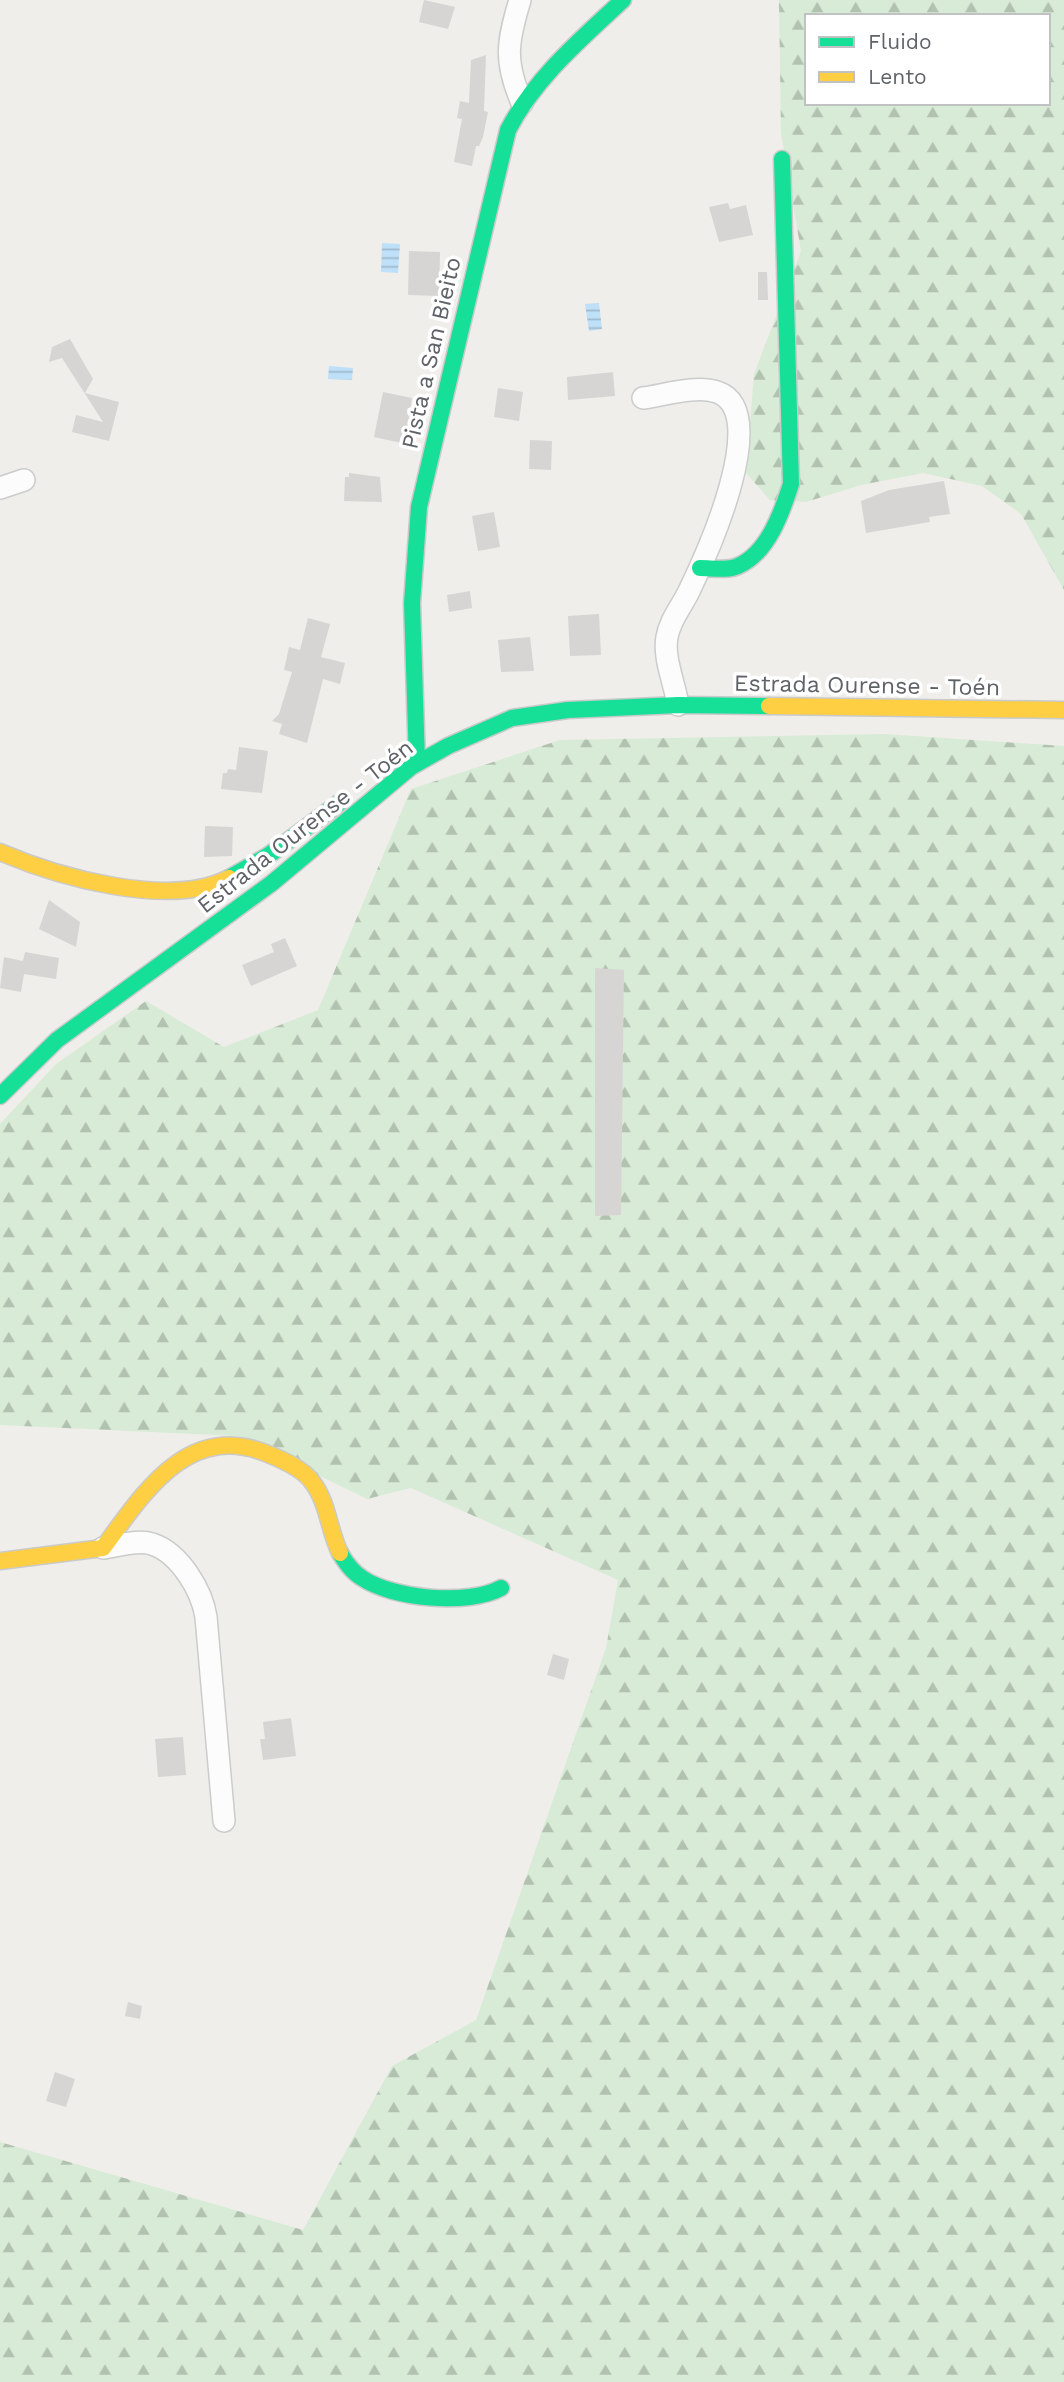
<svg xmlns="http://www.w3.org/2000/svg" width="1064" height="2382" font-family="'Work Sans',sans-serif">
<defs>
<pattern id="forest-firs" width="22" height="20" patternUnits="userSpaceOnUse" patternTransform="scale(1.75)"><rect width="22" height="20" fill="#d8ebd6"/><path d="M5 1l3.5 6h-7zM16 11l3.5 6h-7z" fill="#b2c2b1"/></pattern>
<pattern id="water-rules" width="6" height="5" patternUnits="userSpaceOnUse" patternTransform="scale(1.75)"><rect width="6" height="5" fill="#bfe0f9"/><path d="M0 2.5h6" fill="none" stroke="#9eb9cd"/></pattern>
</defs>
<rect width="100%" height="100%" fill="#efeeea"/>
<path fill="url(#forest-firs)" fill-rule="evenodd" d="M779,0H1064V590L1021,514L982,486L923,473L861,485L806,502L770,500L746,473L754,374L801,251L781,133ZM807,16H1048V103H807Z
M885,734L1064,746V2382H0V2142L303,2230L392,2066L476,2020L606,1648L618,1580L411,1488L367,1499L238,1436L0,1425V1124L56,1064L146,1001L224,1047L318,1010L411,789L560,740Z"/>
<path fill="url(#water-rules)" d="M382,243L400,244L398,273L381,272Z
M599,303L602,329L589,331L585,304Z
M329,366L353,368L352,380L328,379Z"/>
<path fill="#d6d5d3" d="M424,0L455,7L448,29L419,22Z
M486,55L484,111L488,112L483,137L479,146H476L472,166L454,162L462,119L457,118L460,101L469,103L471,60Z
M728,203L730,209L746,205L753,235L719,242L709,207Z
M409,251L440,252L439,296L408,295Z
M758,272H767L768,300H758Z
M70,339L93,379L85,393L119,402L109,441L72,432L76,415L103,422L62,358L49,362L52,347Z
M613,372L615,396L568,400L567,377Z
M498,388L523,392L519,421L494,417Z
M383,392L412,398L406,444L374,437Z
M530,440L552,441L551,470L529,469Z
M349,473L380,477L382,502L344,501L345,477H349Z
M944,481L950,514L929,517L930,522L866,533L861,501L889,490Z
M494,512L500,547L478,551L472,516Z
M470,591L472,608L449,612L447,595Z
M599,614L601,655L570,656L568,616Z
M308,618L330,624L321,657L345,663L340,684L323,679L307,743L279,734L282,724L272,721L279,714L292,672L284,670L289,647L300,650Z
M530,637L534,671L501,672L498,640Z
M239,747L268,751L262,793L221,789L223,773H227L228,769L236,770Z
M205,826L233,827L232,856L204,857Z
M49,900L80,922L76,947L39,929Z
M285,938L297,966L251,986L242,965L274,952L271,944Z
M25,952L59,958L56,979L24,974L21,992L0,988L4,957L23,961Z
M595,968L624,970L621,1215L595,1216Z
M553,1654L569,1659L564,1680L547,1675Z
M291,1718L296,1756L263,1760L260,1739H265L263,1722Z
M183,1737L186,1775L158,1777L155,1739Z
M128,2002L142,2006L140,2019L125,2016Z
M55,2072L75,2079L66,2107L46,2101Z"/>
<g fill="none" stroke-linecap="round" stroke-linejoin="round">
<g stroke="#cbcccc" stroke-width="24">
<path id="street" d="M520,0C507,43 504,61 522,103
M643,398C665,395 696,385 717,392C773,411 706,556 690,589C683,605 670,619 667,637C663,658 675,684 678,705
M0,488L24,480
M103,1548C118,1546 138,1539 152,1544C180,1553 202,1591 206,1617L224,1821"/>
</g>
<g stroke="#cacacb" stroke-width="19">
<path id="fast" d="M700,568C712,568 727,571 738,566C768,553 782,512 791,484L782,159
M417,763L412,603L419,507L508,130C535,78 580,40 623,0
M229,878L269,855L339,803
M0,1096L57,1040L272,883L411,767L448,746L512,718L568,710L678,705L769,706
M340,1553C346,1563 352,1572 362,1578C393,1599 468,1606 501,1588"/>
</g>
<g stroke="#cacacb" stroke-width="19">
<path id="slow" d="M769,706L1064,710
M0,852C58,877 170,909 229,878
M0,1561L103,1548C145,1491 189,1421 268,1454C283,1460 304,1469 313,1483C328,1503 329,1531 340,1553"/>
</g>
<use href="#street" stroke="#fdfcfc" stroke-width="21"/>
<use href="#fast" stroke="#16e098" stroke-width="16"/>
<use href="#slow" stroke="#ffcf43" stroke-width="16"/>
</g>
<g text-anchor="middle" stroke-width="7" stroke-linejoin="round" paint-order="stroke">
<g font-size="23" fill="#5f6368" stroke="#fff">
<text transform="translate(431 353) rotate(-77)" y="8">Pista a San Bieito</text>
<text transform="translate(867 685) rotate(1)" y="8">Estrada Ourense - Toén</text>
<text transform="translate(305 826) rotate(-38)" y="8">Estrada Ourense - Toén</text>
</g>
</g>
<rect x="805" y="14" width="245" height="91" fill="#ffffff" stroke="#bfc1c3" stroke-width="2"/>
<rect x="819" y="37" width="35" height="10" fill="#16e098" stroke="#bfc1c3" stroke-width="2"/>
<text x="868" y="49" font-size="21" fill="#5f6368">Fluido</text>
<rect x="819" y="72" width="35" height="10" fill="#ffcf43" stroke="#bfc1c3" stroke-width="2"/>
<text x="868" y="84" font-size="21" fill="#5f6368">Lento</text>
</svg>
